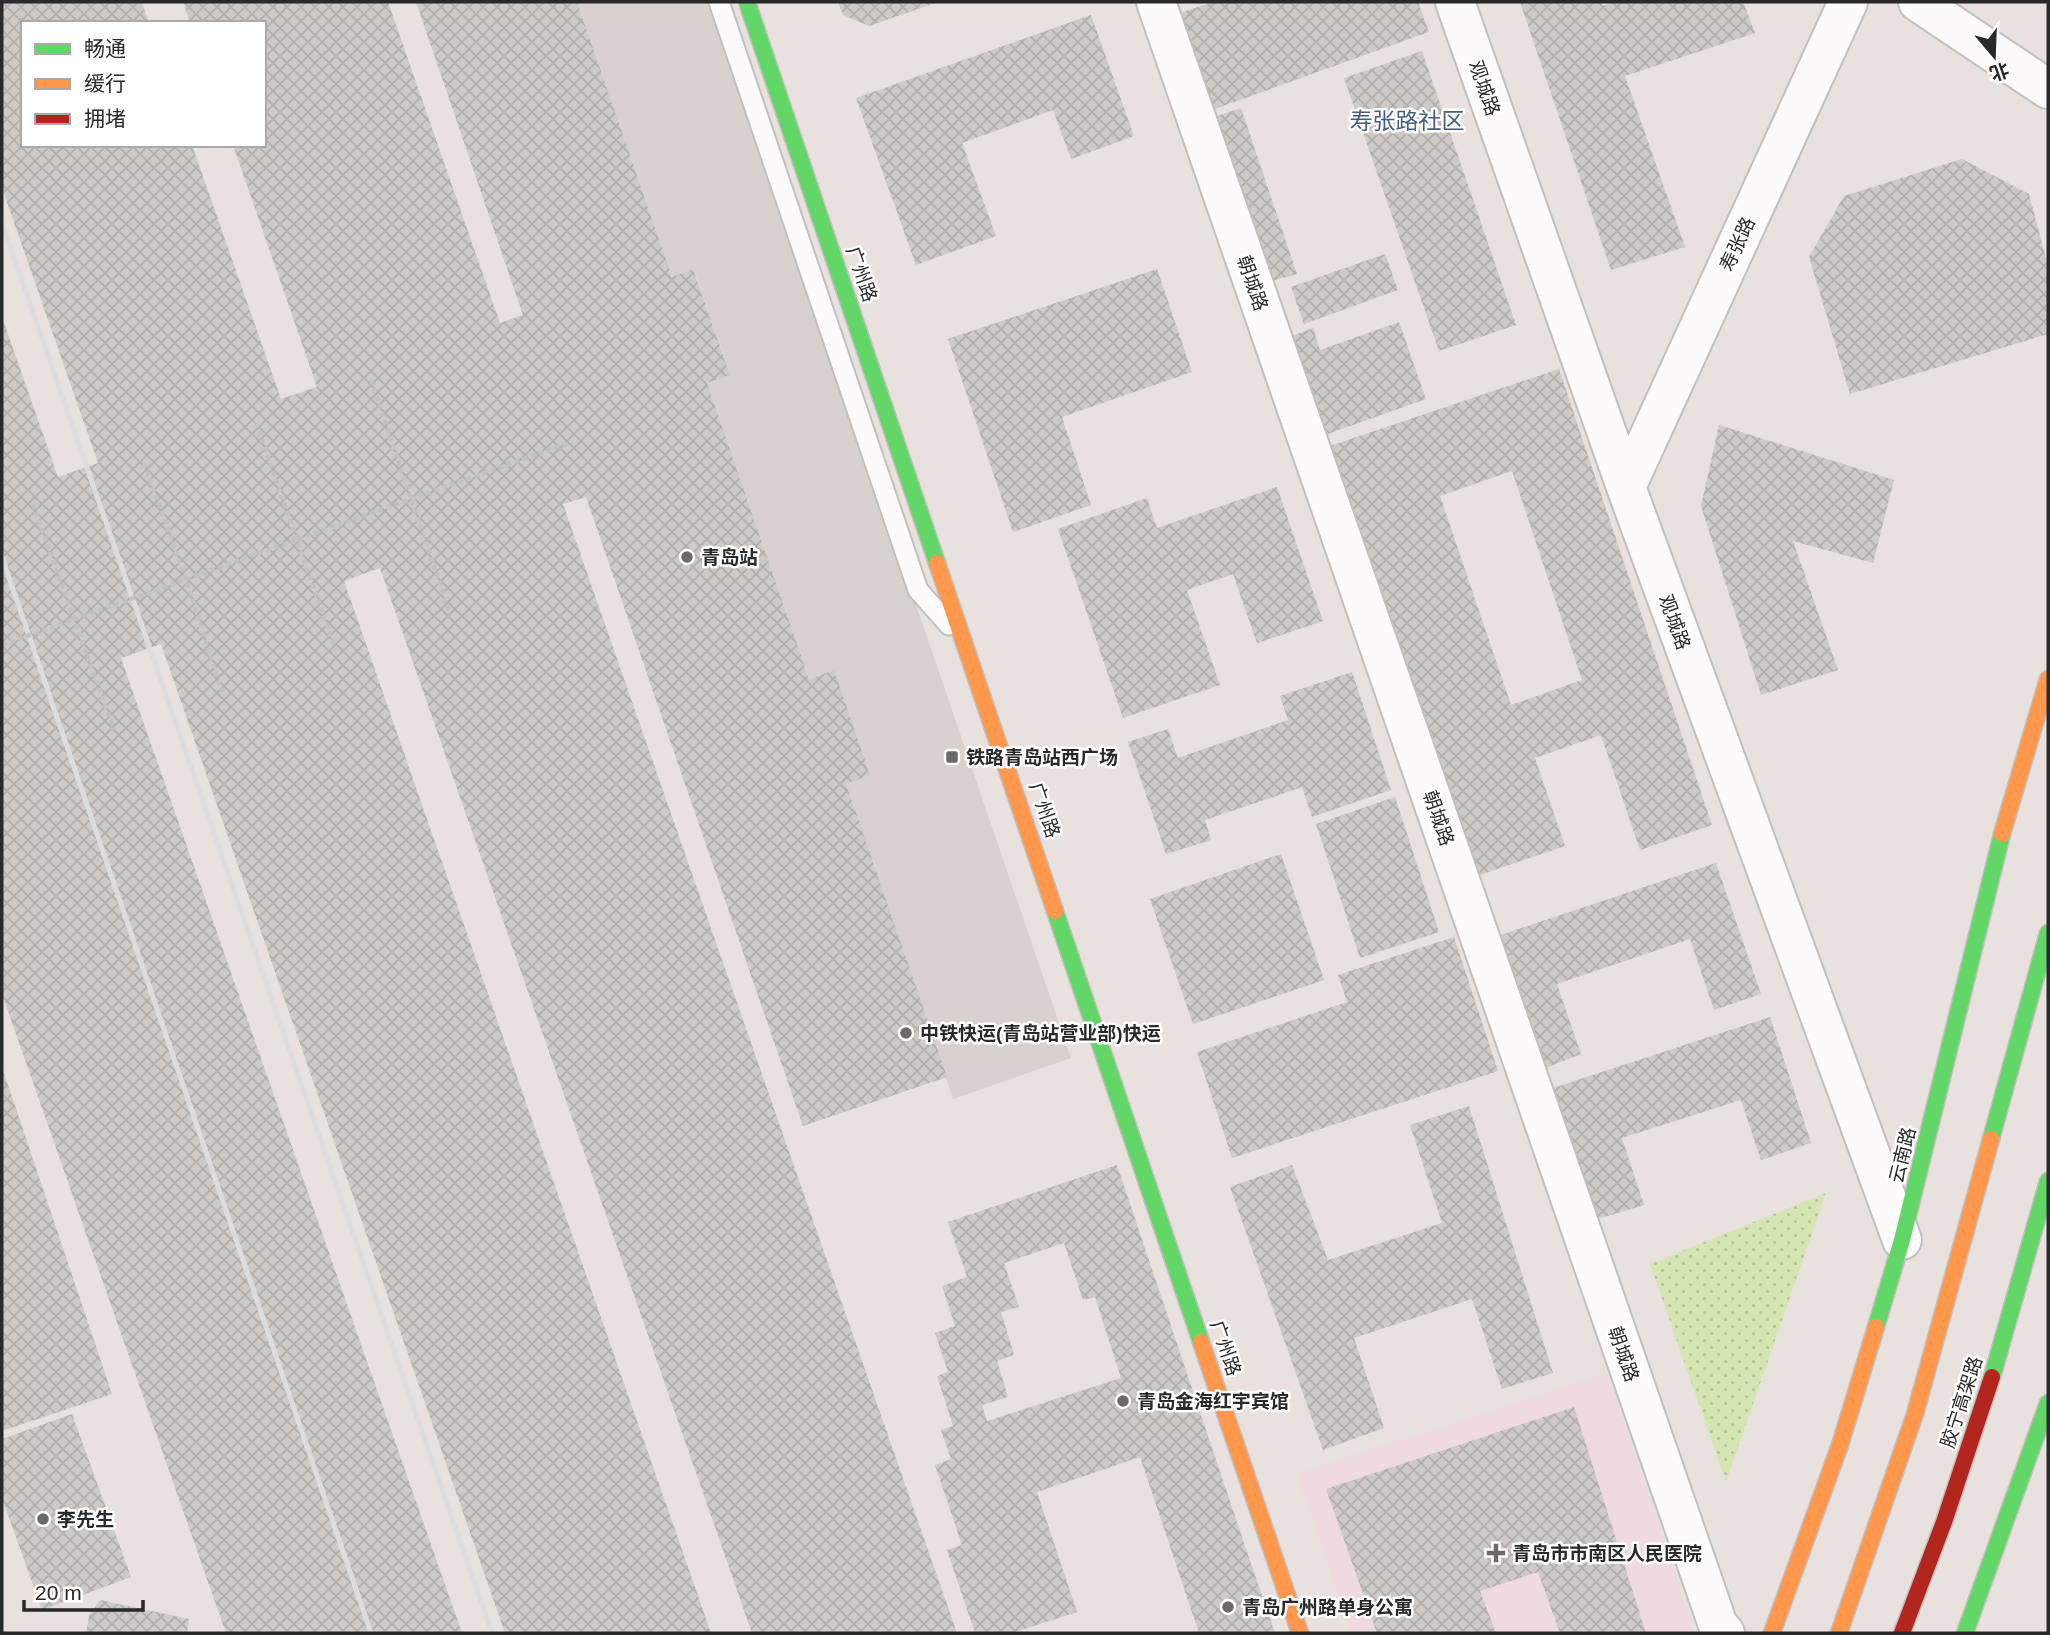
<svg xmlns="http://www.w3.org/2000/svg" width="2050" height="1635" font-family="Helvetica,'Noto Sans SC',sans-serif">
<defs>
<pattern id="park-dots" width="8" height="8" patternUnits="userSpaceOnUse" patternTransform="scale(1.75)"><rect width="8" height="8" fill="#d5e6b3"/><path d="M2 2h.1M6 6h.1" fill="none" stroke="#b7c59a" stroke-width="1.8" stroke-linecap="round"/></pattern>
<pattern id="building-cross-hatch" width="8" height="8" patternUnits="userSpaceOnUse" patternTransform="scale(1.75)"><rect width="8" height="8" fill="#cecac7"/><path d="M0 0l8 8M0 8l8-8" fill="none" stroke="#b1aeab"/></pattern>
</defs>
<rect width="100%" height="100%" fill="#e8e1de"/>
<path fill="#efdadf" d="M1607,1372L1694,1633H1351L1297,1474Z"/>
<path fill="url(#park-dots)" d="M1826,1193L1726,1482L1650,1264Z"/>
<path fill="#d8d1cd" d="M577,2H710L1071,1058L953,1099L846,784L870,775L833,670L809,679L707,383L730,374L694,270L672,277Z"/>
<path fill="url(#building-cross-hatch)" fill-rule="evenodd" d="M2,2H142L149,23H23V145H192L281,399L317,387L233,145H264V23H190L183,2H388L500,323L523,315L416,2H577L672,277L693,269L730,375L707,383L809,679L834,670L870,775L846,784L947,1077L803,1126L586,497L563,504L957,1633H752L380,568L344,581L711,1633H505L161,644L121,658L462,1633H226L2,994V317L58,477L98,463L2,188Z
M838,2H938L869,26L843,15Z
M1213,2H1418L1429,32L1209,111L1177,14Z
M1520,2H1602L1603,6L1614,2H1743L1755,33L1625,76L1685,247L1611,270Z
M1091,15L1134,136L1071,159L1053,110L962,143L996,236L916,265L856,98Z
M1422,51L1516,325L1439,351L1344,78Z
M1241,108L1297,274L1266,283L1211,118Z
M1962,159L2029,194L2048,266V334L1850,394L1809,257L1844,196Z
M1385,254L1398,290L1304,324L1291,287Z
M1157,269L1192,372L1062,417L1091,505L1013,532L948,339Z
M1399,322L1426,399L1322,436L1287,338L1313,328L1320,350Z
M1559,369L1712,825L1640,850L1601,735L1535,758L1565,846L1477,876L1330,446ZM1512,471L1582,680L1511,705L1440,496Z
M1719,425L1894,480L1873,563L1793,541L1838,670L1761,695L1701,506Z
M1277,487L1323,621L1257,643L1233,574L1187,590L1220,685L1123,718L1058,529L1147,498L1157,528Z
M1352,672L1391,790L1312,817L1302,787L1205,820L1211,840L1166,854L1128,742L1168,729L1178,758L1288,720L1280,696Z
M1395,797L1439,932L1360,958L1316,824Z
M1281,854L1324,980L1193,1024L1150,899Z
M1716,863L1761,994L1714,1010L1690,939L1557,984L1581,1054L1543,1069L1495,937Z
M1454,937L1498,1071L1232,1158L1197,1052L1347,1002L1338,975Z
M1770,1017L1811,1143L1761,1160L1741,1100L1622,1138L1644,1205L1598,1219L1553,1088Z
M2,1067L112,1394L2,1431Z
M1469,1106L1553,1373L1502,1389L1472,1299L1354,1338L1384,1428L1323,1450L1230,1187L1292,1165L1328,1260L1442,1223L1410,1125Z
M1117,1165L1249,1558L1275,1633H1199L1140,1457L1037,1492L1077,1612L1012,1633H975L947,1550L962,1545L935,1465L951,1459L941,1430L953,1426L937,1376L948,1372L935,1333L955,1326L942,1286L967,1277L948,1222ZM1064,1243L1083,1300L1095,1297L1121,1378L987,1421L982,1405L1008,1397L997,1361L1014,1355L1001,1312L1019,1307L1004,1263Z
M1574,1407L1646,1633H1560L1538,1572L1480,1591L1496,1633H1377L1326,1489Z
M72,1414L131,1577L42,1610L2,1498V1439Z
M100,1600L189,1619L187,1633H86L89,1616Z"/>
<g fill="none" stroke-linecap="round" stroke-linejoin="round">
<g stroke="#c1c0c0" stroke-width="23">
<path id="lane" d="M719,2L918,590L949,625"/>
</g>
<g stroke="#c1c0c0" stroke-width="42">
<path id="street" d="M1156,2L1718,1625L1725,1633
M1455,2L1626,487L1902,1240
M1918,2L2048,89
M1626,487L1848,2"/>
</g>
<g stroke="#c1c0c0" stroke-width="19">
<path id="fast" d="M747,2L937,563
M1055,911L1201,1342
M1991,1139L2048,933
M1876,1327L1902,1240L2002,834
M1992,1377L2048,1181
M1965,1633L2048,1403"/>
</g>
<g stroke="#c1c0c0" stroke-width="19">
<path id="slow" d="M937,563L1055,911
M2002,834L2048,679
M1201,1342L1300,1633
M1772,1633L1840,1445L1876,1327
M1839,1633L1915,1414L1991,1139"/>
</g>
<g stroke="#c1c0c0" stroke-width="19">
<path id="jam" d="M1902,1633L1944,1522L1992,1377"/>
</g>
<path stroke="#c3c2c2" stroke-width="4.5" stroke-dasharray="5 3.5" stroke-linecap="butt" d="M371,380L450,614
M256,423L336,652
M144,463L186,579L222,692
M33,504L114,730"/>
<use href="#lane" stroke="#fcfafa" stroke-width="19"/>
<use href="#street" stroke="#fcfafa" stroke-width="38"/>
<use href="#fast" stroke="#63d668" stroke-width="16"/>
<use href="#slow" stroke="#ff974d" stroke-width="16"/>
<use href="#jam" stroke="#b3261e" stroke-width="16"/>
<path stroke="#dcddde" stroke-width="5" d="M2,223L492,1633
M2,557L371,1633"/>
<path stroke="#c3c2c2" stroke-width="4.5" stroke-dasharray="5 3.5" stroke-linecap="butt" d="M2,645L568,443"/>
</g>
<g fill="#6c6968" stroke="#fff" stroke-width="2.5">
<circle cx="687" cy="557" r="7"/>
<rect x="945" y="750" width="14" height="14" rx="3.5"/>
<circle cx="906" cy="1033" r="7"/>
<circle cx="1123" cy="1401" r="7"/>
<circle cx="43" cy="1519" r="7"/>
<path d="M1492.5 1542.5h7v7h7v7h-7v7h-7v-7h-7v-7h7z"/>
<circle cx="1228" cy="1607" r="7"/>
</g>
<g text-anchor="middle" stroke-width="5" stroke-linejoin="round" paint-order="stroke">
<g font-size="19" fill="#292929" stroke="#fff">
<text transform="translate(1485 88) rotate(71)" y="7">观城路</text>
<text transform="translate(1737 244) rotate(-65)" y="7">寿张路</text>
<text transform="translate(862 274) rotate(71)" y="7">广州路</text>
<text transform="translate(1253 283) rotate(71)" y="7">朝城路</text>
<text transform="translate(1675 622) rotate(70)" y="7">观城路</text>
<text transform="translate(1045 810) rotate(71)" y="7">广州路</text>
<text transform="translate(1439 818) rotate(71)" y="7">朝城路</text>
<text transform="translate(1902 1155) rotate(-76)" y="7">云南路</text>
<text transform="translate(1226 1348) rotate(71)" y="7">广州路</text>
<text transform="translate(1624 1354) rotate(71)" y="7">朝城路</text>
<text transform="translate(1961 1402) rotate(-72)" y="7">胶宁高架路</text>
</g>
<g font-size="19" font-weight="bold" fill="#292929" stroke="#fff" text-anchor="start">
<text x="701" y="564">青岛站</text>
<text x="966" y="764">铁路青岛站西广场</text>
<text x="920" y="1040">中铁快运(青岛站营业部)快运</text>
<text x="1137" y="1408">青岛金海红宇宾馆</text>
<text x="57" y="1526">李先生</text>
<text x="1512" y="1560">青岛市市南区人民医院</text>
<text x="1242" y="1614">青岛广州路单身公寓</text>
</g>
<g font-size="23" fill="#455e7e" stroke="#fff">
<text x="1407" y="129">寿张路社区</text>
</g>
</g>
<rect width="2050" height="1635" fill="none" stroke="#292929" stroke-width="7"/>
<rect x="21" y="21" width="245" height="126" fill="#ffffff" stroke="#a9a9a9" stroke-width="2"/>
<rect x="35" y="44" width="35" height="10" fill="#63d668" stroke="#a9a9a9" stroke-width="2"/>
<text x="84" y="56" font-size="21" fill="#292929">畅通</text>
<rect x="35" y="79" width="35" height="10" fill="#ff974d" stroke="#a9a9a9" stroke-width="2"/>
<text x="84" y="91" font-size="21" fill="#292929">缓行</text>
<rect x="35" y="114" width="35" height="10" fill="#b3261e" stroke="#a9a9a9" stroke-width="2"/>
<text x="84" y="126" font-size="21" fill="#292929">拥堵</text>
<g transform="translate(1994 56) rotate(161)" stroke="#ffffff" stroke-width="5" paint-order="stroke">
<path d="M0-5L12 26L0 18L-12 26Z" fill="#292929"/>
<text y="-10" font-size="19" font-weight="bold" text-anchor="middle" fill="#292929">北</text>
</g>
<path d="M24 1600v10h119v-10" fill="none" stroke="#292929" stroke-width="3.5"/>
<text x="35" y="1600" font-size="21" fill="#292929" stroke="#ffffff" stroke-width="5" paint-order="stroke">20 m</text>
</svg>
